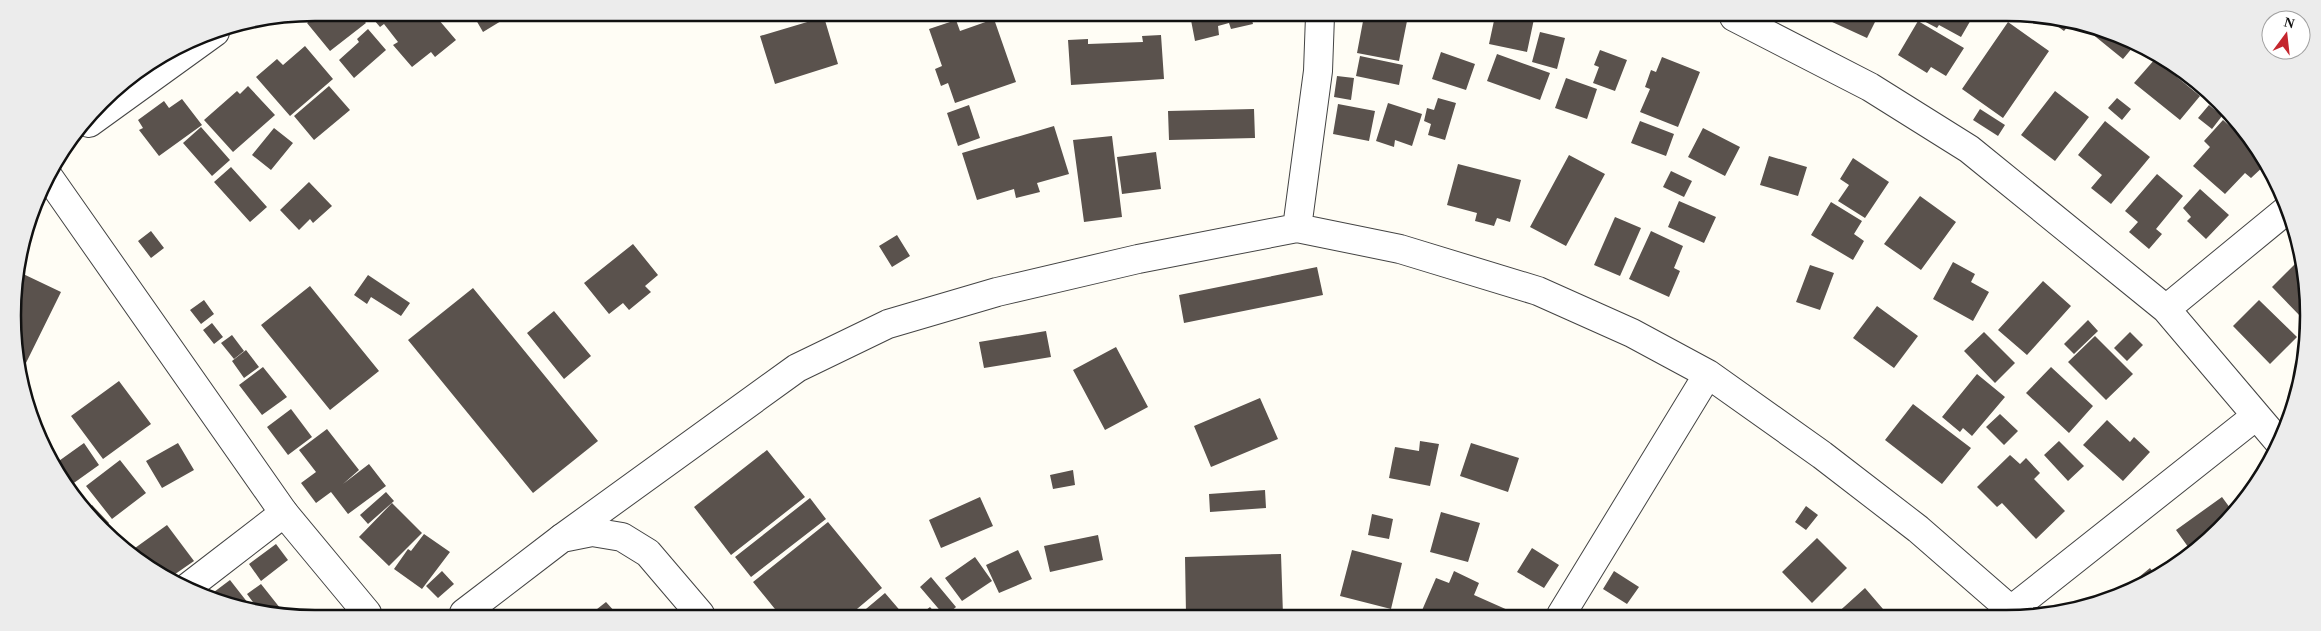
<svg xmlns="http://www.w3.org/2000/svg" width="2321" height="631" font-family="Georgia,serif">
<rect width="100%" height="100%" fill="#fffdf5"/>
<path fill="#5a524d" d="M320,13H357L366,23L330,51L307,23Z
M368,13H433L456,40L435,57L431,52L412,67L393,45L398,42L384,24L380,27Z
M472,13H503L506,18L483,32Z
M1190,15L1251,16L1253,24L1231,29L1229,23L1218,26L1219,35L1195,41Z
M1364,16H1408L1399,61L1357,53Z
M1495,16L1543,17L1542,21L1534,19L1527,52L1489,44Z
M824,17L838,64L775,84L760,36Z
M1832,18H1877L1867,38L1830,21Z
M1918,18H1972L1961,37L1939,25L1937,28Z
M2046,18H2064L2072,21L2064,31Z
M994,19L1016,82L955,103L948,83L941,86L935,69L942,66L929,29L956,20L960,31Z
M1918,21L1964,48L1946,76L1931,67L1927,73L1898,55Z
M2008,22L2049,51L2003,118L1962,89Z
M368,29L386,50L354,78L339,60L359,42L357,39Z
M2093,30L2126,44L2133,47L2123,59L2091,33Z
M1540,32L1565,38L1557,69L1532,62Z
M1161,35L1164,79L1071,85L1068,40L1088,39V44L1143,42L1142,36Z
M305,46L333,79L290,116L256,77L277,59L283,65Z
M1600,50L1627,60L1615,91L1593,83L1599,67L1594,65Z
M1441,52L1475,64L1466,90L1432,79Z
M1497,54L1550,73L1540,100L1487,81Z
M1360,56L1403,65L1399,85L1356,76Z
M1662,57L1700,72L1678,127L1640,112L1650,89L1645,87L1651,70L1656,72Z
M2155,59L2200,96L2180,120L2134,83Z
M2163,59L2174,63L2191,81L2190,82Z
M1337,76L1354,78L1351,100L1334,97Z
M1566,78L1597,89L1587,119L1555,108Z
M248,86L275,115L233,152L204,120L237,91L240,94Z
M329,86L350,110L314,140L294,116Z
M2055,91L2089,117L2055,161L2021,135Z
M1438,98L1456,103L1445,140L1428,135L1431,124L1424,121L1427,108L1434,110Z
M2117,98L2131,109L2122,120L2108,108Z
M182,99L202,125L159,156L139,130L143,128L138,120L164,101L169,108Z
M1388,103L1422,114L1412,146L1395,140L1394,147L1376,141Z
M1338,104L1375,111L1369,141L1333,134Z
M969,105L980,138L958,146L947,113Z
M2209,105L2222,116L2212,129L2198,118Z
M1254,109L1255,138L1169,140L1168,111Z
M1980,109L2005,125L1998,136L1973,120Z
M2223,120L2260,153L2265,165L2251,178L2245,173L2225,194L2193,166L2210,147L2204,141Z
M1640,121L1674,134L1666,156L1631,143Z
M2105,121L2150,157L2111,204L2091,188L2102,175L2078,155Z
M1054,126L1069,174L1037,183L1040,192L1016,198L1014,189L977,200L962,153Z
M201,127L230,160L212,176L183,143Z
M274,128L293,143L271,170L252,155Z
M1703,128L1740,147L1725,176L1688,157Z
M1112,136L1122,217L1084,222L1073,140Z
M1156,152L1161,189L1122,194L1117,157Z
M1569,155L1605,174L1566,246L1530,227Z
M1769,156L1807,167L1798,196L1760,185Z
M1853,158L1889,182L1865,218L1838,201L1849,185L1840,179Z
M1458,164L1521,180L1510,222L1497,218L1494,226L1475,221L1477,213L1447,205Z
M231,167L267,207L250,222L214,182Z
M1671,171L1692,181L1684,197L1663,187Z
M2157,174L2183,196L2156,229L2162,234L2149,249L2129,232L2138,222L2125,211Z
M309,182L332,206L313,223L310,219L299,230L280,210Z
M2200,189L2229,215L2206,239L2187,221L2191,217L2183,208Z
M1920,196L1956,222L1921,270L1884,244Z
M1679,201L1716,217L1704,243L1668,227Z
M1831,202L1862,221L1854,234L1864,241L1853,260L1811,235Z
M1615,217L1641,228L1620,276L1594,265Z
M151,231L164,248L151,258L138,241Z
M1651,231L1683,246L1674,268L1680,271L1669,297L1629,279Z
M897,235L910,256L892,267L879,246Z
M633,244L658,275L645,286L651,292L629,310L623,303L609,314L584,283Z
M1953,262L1975,274L1971,282L1989,292L1973,321L1933,299Z
M2296,263L2303,270L2301,317L2272,287Z
M1810,265L1834,273L1820,310L1796,302Z
M1317,267L1323,295L1184,323L1179,295Z
M19,272L61,292L24,367L13,295Z
M368,275L410,303L401,316L371,297L367,304L354,295Z
M2043,281L2071,306L2027,355L1998,330Z
M310,286L379,371L330,410L261,325Z
M473,288L598,441L533,493L408,340Z
M204,300L214,314L201,324L190,310Z
M2259,300L2297,337L2270,364L2233,326Z
M1877,306L1918,336L1894,368L1853,338Z
M554,311L591,356L564,379L527,333Z
M2088,320L2098,331L2074,354L2064,344Z
M212,323L223,337L214,344L203,330Z
M1046,331L1051,357L984,368L979,342Z
M1984,332L2015,363L1995,383L1964,351Z
M2130,332L2143,345L2127,361L2114,348Z
M232,335L244,351L234,359L221,343Z
M2095,336L2133,374L2106,400L2068,362Z
M1116,347L1148,407L1105,430L1073,370Z
M246,350L259,367L244,378L232,361Z
M263,367L287,397L262,415L239,385Z
M2051,367L2093,406L2069,433L2026,393Z
M1977,374L2005,397L1972,436L1963,428L1960,432L1942,417Z
M119,381L151,424L103,459L71,416Z
M1260,398L1278,439L1211,467L1194,426Z
M1913,404L1971,448L1942,484L1885,440Z
M291,409L312,437L288,455L267,427Z
M2000,414L2018,431L2004,445L1986,427Z
M2107,420L2130,442L2134,437L2150,452L2123,481L2083,445Z
M327,429L359,470L343,484L369,464L386,486L348,514L331,492L316,503L301,483L316,472L299,450Z
M1420,441L1439,444L1430,486L1389,478L1395,447L1419,451Z
M2059,441L2084,466L2068,481L2044,455Z
M84,443L99,465L71,485L56,463Z
M178,443L194,470L162,488L146,461Z
M1471,443L1519,458L1508,492L1460,476Z
M767,450L805,497L731,555L694,507Z
M2010,455L2020,464L2026,458L2040,473L2034,479L2065,511L2036,539L2002,503L1997,507L1977,487Z
M120,460L146,493L112,519L86,486Z
M1073,470L1075,485L1053,489L1050,475Z
M1265,490L1266,508L1210,512L1209,494Z
M386,492L394,501L368,524L360,515Z
M980,497L993,526L941,548L929,520Z
M2222,497L2233,512L2220,530L2191,551L2176,530Z
M810,498L826,519L751,577L735,557Z
M392,503L422,533L389,566L359,537Z
M92,505L109,523L106,527L87,510Z
M1806,506L1818,515L1806,530L1795,522Z
M1441,512L1480,523L1468,562L1430,552Z
M1372,514L1393,519L1389,539L1368,535Z
M828,522L882,588L851,614H779L753,582Z
M167,525L194,561L168,579L143,559L135,548Z
M424,534L450,552L422,589L394,569L408,549L411,551Z
M1098,535L1103,560L1050,572L1044,546Z
M1817,538L1847,568L1812,603L1782,572Z
M276,544L288,560L261,581L249,564Z
M1532,548L1559,565L1544,588L1517,572Z
M1018,550L1032,579L999,593L986,565Z
M1352,550L1402,563L1391,609L1340,596Z
M1281,554L1283,615H1248L1247,613L1186,614L1185,557Z
M975,557L992,581L962,601L945,578Z
M2150,568L2156,576L2139,587L2123,592L2122,591Z
M442,571L454,584L438,598L426,586Z
M1454,571L1479,583L1474,595L1510,611L1509,615H1420L1436,578L1449,583Z
M1614,571L1639,587L1627,604L1603,589Z
M931,577L956,607L948,614H943L920,587Z
M230,580L255,612L210,595Z
M261,584L284,613H261L247,594Z
M1865,588L1889,616H1834Z
M885,593L903,614H860Z
M606,602L616,613H592Z
M930,607L936,614H921Z"/>
<g fill="none" stroke-linecap="round" stroke-linejoin="round">
<g stroke="#444" stroke-width="30">
<path id="minor" d="M1734,17L1870,87L1969,149L2166,309L2278,441
M89,123L215,32
M1297,228L1318,71L1320,16
M2166,309L2284,212
M562,538L797,368L888,324L997,292L1138,259L1297,228L1400,249L1538,291L1632,333L1708,374L1822,455L1918,529L2011,610L2015,616
M188,587L284,513
M2011,610L2256,416
M1561,615L1708,374"/>
</g>
<g stroke="#444" stroke-width="30">
<path id="tertiary" d="M48,176L284,513L367,613
M464,613L562,538L592,532L622,537L648,553L700,614"/>
</g>
<use href="#minor" stroke="#fff" stroke-width="28"/>
<use href="#tertiary" stroke="#fff" stroke-width="28"/>
</g>
<path d="M0 0H2321V631H0ZM315 21H2006A294 294 0 0 1 2300 315V316A294 294 0 0 1 2006 610H315A294 294 0 0 1 21 316V315A294 294 0 0 1 315 21Z" fill="#ececec" fill-rule="evenodd"/>
<path fill="none" stroke="#111" stroke-width="2.5" d="M315 21H2006A294 294 0 0 1 2300 315V316A294 294 0 0 1 2006 610H315A294 294 0 0 1 21 316V315A294 294 0 0 1 315 21Z"/>
<g transform="translate(2286 35) rotate(15)"><circle r="24" fill="#ffffff" stroke="#a0a0a0"/>
<path d="M0-4L9 19L0 12L-9 19Z" fill="#c4262e"/>
<text y="-8" font-size="14" font-weight="bold" text-anchor="middle" fill="#111111">N</text>
</g>
</svg>
